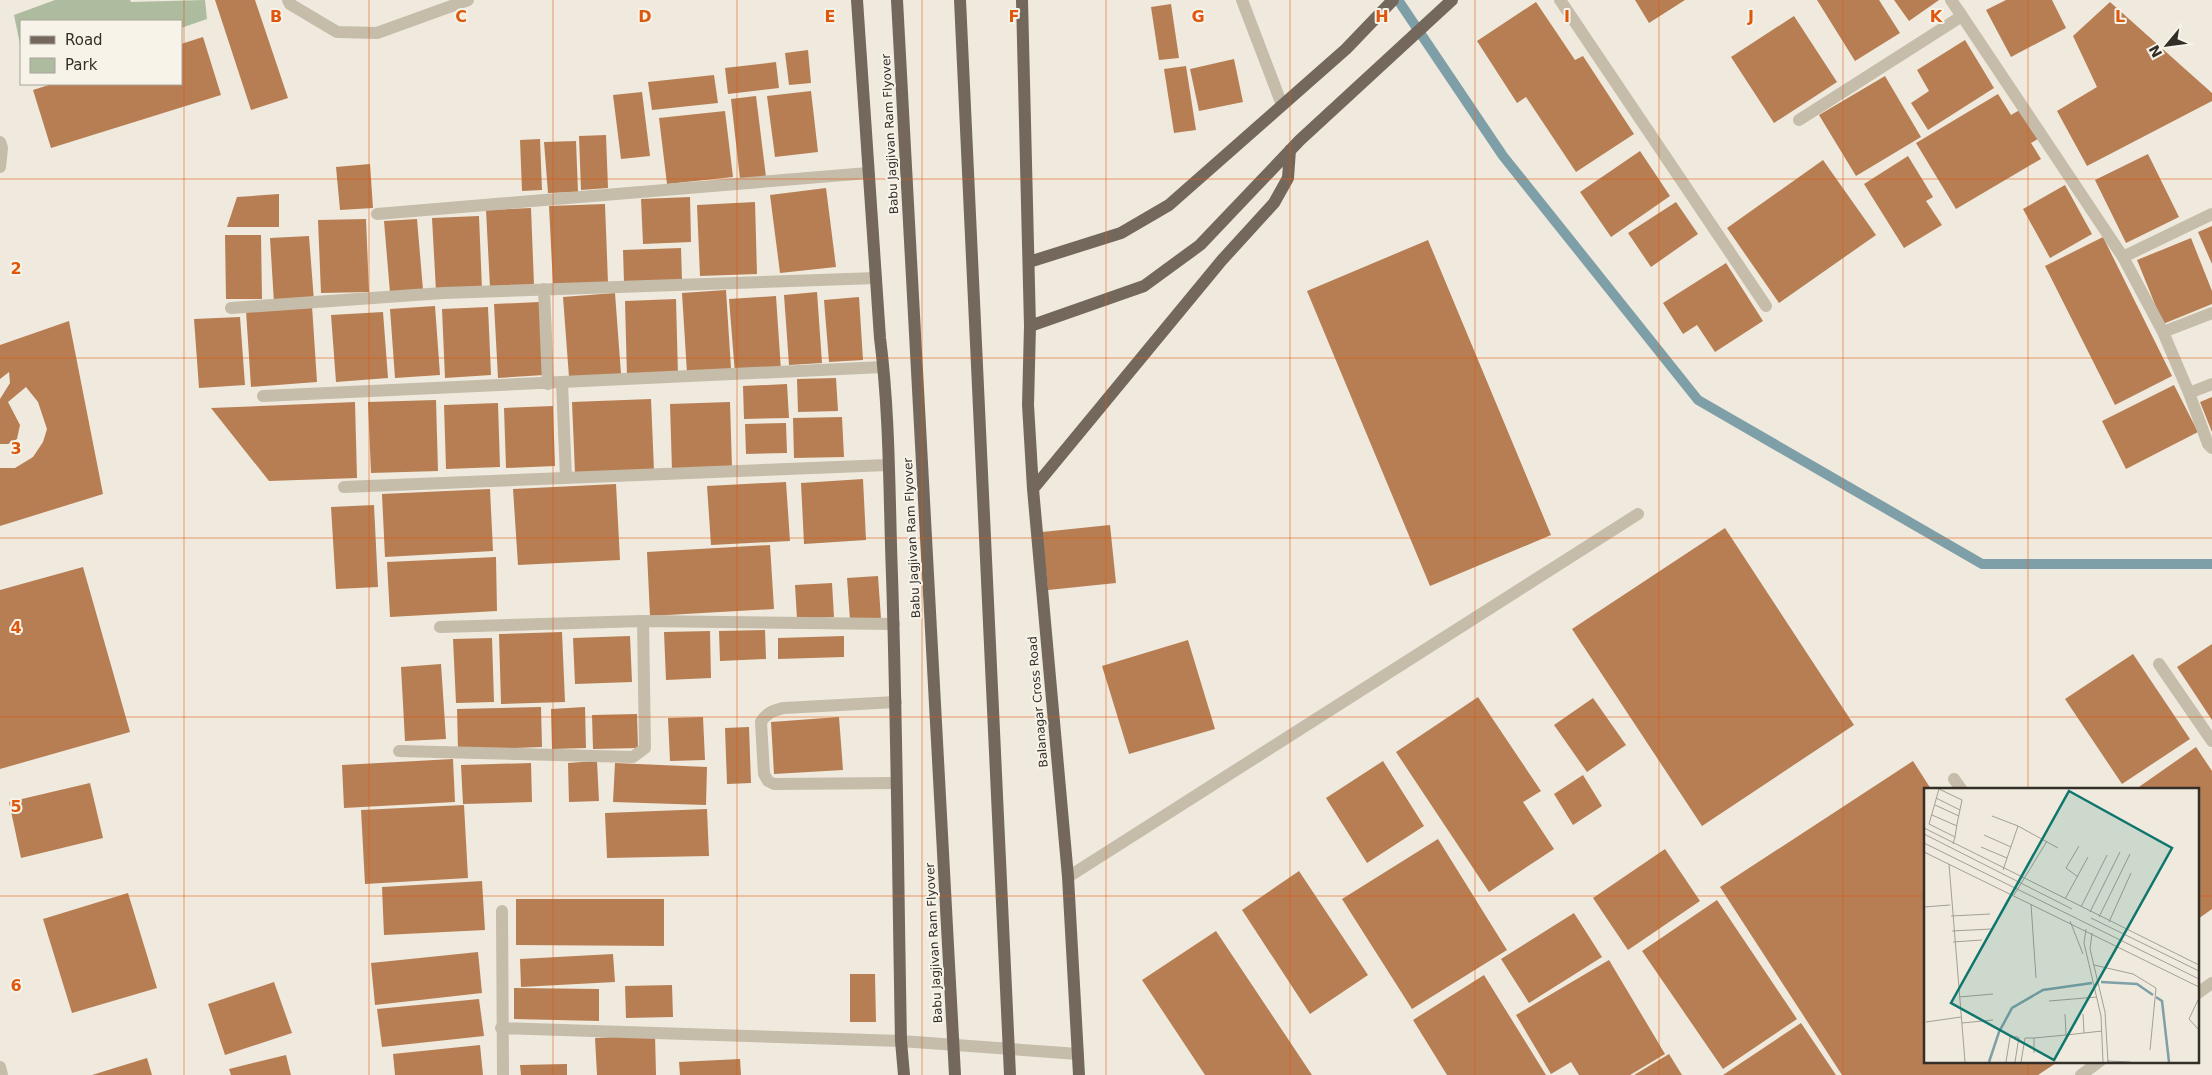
<svg xmlns="http://www.w3.org/2000/svg" width="2212" height="1075" font-family="'DejaVu Sans',sans-serif">
<rect width="100%" height="100%" fill="#efeadd"/>
<path fill="#adbc9f" d="M55,0H130L131,2L205,0L207,19L181,28V21H21V49L14,15Z"/>
<g fill="none" stroke-linecap="round" stroke-linejoin="round">
<path stroke="#7f9fa8" stroke-width="10" d="M1398,0L1503,156L1698,400L1982,564H2212"/>
</g>
<path fill="#b77e53" d="M215,0H255L288,98L251,110Z
M1635,0H1685L1649,23Z
M1817,0H1879L1900,33L1855,61Z
M1894,0H1939L1909,21Z
M2006,0H2052L2066,28L2011,57L1986,10Z
M1536,2L1575,60L1583,56L1634,134L1576,172L1526,97L1517,103L1477,41Z
M2110,2L2212,93V101L2087,166L2057,111L2097,87L2073,36Z
M1171,4L1179,58L1159,60L1151,7Z
M1794,16L1837,82L1774,123L1731,57Z
M203,37L221,95L51,148L33,90L52,84H181V44Z
M1965,40L1994,88L1928,130L1911,103L1929,91L1917,70Z
M808,50L811,83L789,85L785,53Z
M1234,59L1243,102L1199,111L1190,69Z
M776,62L779,88L728,94L725,68Z
M1186,66L1196,130L1174,133L1164,69Z
M714,75L718,103L652,110L648,82Z
M1885,76L1921,137L1856,176L1819,115Z
M811,91L818,152L775,157L767,96Z
M642,92L650,156L621,159L613,95Z
M1998,94L2011,115L2023,108L2041,137L2031,143L2041,159L1956,209L1916,143Z
M756,96L766,177L740,179L731,99Z
M725,111L733,177L667,184L659,118Z
M606,135L608,188L581,190L579,136Z
M540,139L542,190L522,191L520,140Z
M576,141L578,192L548,193L544,142Z
M1640,151L1670,196L1611,237L1580,192Z
M2148,154L2179,217L2126,243L2095,180Z
M1908,156L1933,197L1926,201L1942,225L1904,248L1864,184Z
M1823,160L1876,235L1779,303L1727,228Z
M370,164L373,208L340,210L336,167Z
M2065,185L2092,234L2050,258L2023,209Z
M826,188L836,267L780,273L770,195Z
M279,194V227H227L237,197Z
M690,197L691,242L643,244L641,199Z
M755,202L757,274L700,276L697,205Z
M1676,202L1698,234L1651,267L1628,233Z
M605,204L608,283L553,285L549,206Z
M531,208L534,285L490,287L486,210Z
M479,216L482,289L436,291L432,218Z
M366,219L369,292L321,293L318,220Z
M417,219L423,290L390,293L384,221Z
M2212,226V264L2198,232Z
M225,235H261L262,299H226Z
M309,236L314,301L274,303L270,238Z
M2103,237L2172,376L2115,405L2045,266Z
M2191,238L2212,291V304L2163,324L2137,260Z
M1428,240L1551,535L1430,586L1307,291Z
M681,248L682,280L624,282L623,250Z
M1726,263L1763,321L1715,352L1697,325L1683,334L1663,303Z
M726,290L731,369L687,373L682,293Z
M817,292L822,363L789,365L784,295Z
M615,293L621,374L569,377L563,297Z
M776,296L781,371L735,374L729,299Z
M859,297L863,360L829,362L824,300Z
M676,299L678,376L627,378L625,301Z
M539,302L544,375L498,378L494,304Z
M312,306L317,382L251,387L246,311Z
M435,306L440,375L395,378L390,309Z
M488,307L491,375L445,378L442,309Z
M383,312L388,378L336,382L331,315Z
M240,317L245,385L199,388L194,319Z
M69,321L103,494L0,526V468H15L33,457L43,442L47,429L38,402L26,387L8,402L20,425L17,439L8,444H0V399L10,383L9,372L0,379V345Z
M836,378L838,411L798,412L797,379Z
M787,384L789,418L744,419L743,386Z
M2174,385L2198,432L2126,469L2102,421Z
M2212,397V432L2200,402Z
M651,399L654,471L575,473L572,402Z
M436,400L438,471L371,473L368,402Z
M355,402L357,478L269,481L211,408Z
M730,402L732,468L672,471L670,404Z
M498,403L500,467L446,469L444,405Z
M553,406L555,466L506,468L504,408Z
M842,417L844,457L794,458L793,418Z
M786,423L787,453L746,454L745,424Z
M863,479L866,540L804,544L801,483Z
M786,482L790,541L711,545L707,486Z
M616,484L620,560L518,565L513,489Z
M490,489L493,551L385,557L382,494Z
M374,505L378,587L336,589L331,507Z
M1110,525L1116,583L1048,590L1042,532Z
M1725,528L1854,725L1702,826L1572,629Z
M770,545L774,609L650,616L647,552Z
M496,557L497,611L390,617L387,562Z
M83,567L130,732L0,769V590Z
M878,576L881,619L850,620L847,578Z
M832,583L834,617L797,619L795,585Z
M765,630L766,659L720,661L719,631Z
M710,631L711,678L666,680L664,632Z
M562,632L565,702L501,704L499,634Z
M630,636L632,682L575,684L573,638Z
M844,636V657L778,659V638Z
M492,638L494,702L456,703L453,639Z
M1188,640L1215,729L1129,754L1102,666Z
M2212,644V720L2177,667Z
M2133,654L2190,739L2122,784L2065,699Z
M441,664L446,739L405,741L401,667Z
M1478,697L1541,791L1523,802L1554,849L1489,892L1396,752Z
M1593,698L1626,745L1587,772L1554,725Z
M541,707L542,747L458,750L457,709Z
M585,707L586,748L552,749L551,709Z
M637,714L638,748L593,749L592,715Z
M703,717L705,760L670,761L668,718Z
M839,717L843,770L774,774L771,722Z
M749,727L751,783L727,784L725,728Z
M2196,747L2212,771V909L2198,919V789H2136Z
M453,759L455,802L344,808L342,765Z
M597,761L599,801L569,802L568,763Z
M1383,761L1424,826L1367,863L1326,798Z
M1913,761L1931,789H1926V1061H2059L2038,1075H1842L1720,887Z
M531,763L532,802L463,804L461,765Z
M615,763L707,767L706,805L613,802Z
M1583,775L1602,806L1573,825L1554,794Z
M90,783L103,838L21,858L9,802Z
M464,805L468,878L365,884L361,810Z
M707,809L709,856L607,858L605,813Z
M1438,839L1507,950L1412,1009L1342,899Z
M1665,849L1700,901L1628,950L1593,898Z
M1299,871L1368,975L1310,1014L1242,910Z
M482,881L485,930L384,935L382,887Z
M128,893L157,988L72,1013L43,919Z
M516,899H664V946L516,945Z
M1717,900L1797,1019L1723,1069L1642,951Z
M1574,913L1602,957L1529,1003L1501,959Z
M1216,931L1312,1075H1205L1142,980Z
M478,952L482,993L375,1005L371,963Z
M613,954L615,982L521,987L520,959Z
M1609,960L1665,1054L1630,1075H1579L1571,1062L1551,1074L1516,1015Z
M850,974H875L876,1022H850Z
M1484,975L1546,1075H1447L1413,1020Z
M274,982L292,1033L225,1055L208,1004Z
M672,985L673,1017L626,1018L625,986Z
M514,988L599,989V1021L514,1019Z
M479,999L484,1036L382,1047L377,1009Z
M1801,1023L1836,1075H1723Z
M655,1035L656,1075H597L595,1038Z
M480,1045L483,1075H395L393,1054Z
M1669,1054L1682,1075H1634Z
M286,1055L291,1075H231L229,1069Z
M147,1058L152,1075H92Z
M740,1059L741,1075H680L679,1062Z
M567,1064V1075H521L520,1065Z"/>
<g fill="none" stroke-linecap="round" stroke-linejoin="round">
<path stroke="#c5bcaa" stroke-width="12" d="M288,0L290,4L337,32L377,33L468,0
M1242,0L1282,105
M1560,0L1766,306
M1962,16L2123,257L2212,214
M1799,120L1962,16L1951,0
M0,142L2,148L0,167
M377,214L868,173
M2123,257L2163,332L2212,313
M544,289L548,384
M231,308L443,293L876,278
M2163,332L2189,393L2212,384
M562,383L566,478
M2189,393L2208,444L2212,448
M263,396L883,367
M344,487L888,465
M440,627L643,621L894,624
M2159,664L2212,741
M896,702L784,708C774,710 766,713 761,722L764,774L768,781L774,784L896,783
M399,751L633,757L645,748L643,621
M1954,779L1961,789
M1068,877L1638,514
M502,911L503,1075
M2198,993L2212,983
M501,1028L901,1041L1078,1054
M0,1067L2,1075
M2081,1075L2100,1061"/>
<path stroke="#74685c" stroke-width="12" d="M857,0L880,338C890,416 889,497 892,576C897,731 898,886 901,1041L904,1075
M1022,0L1030,326L1028,405L1033,489L1068,877L1079,1075
M1029,262L1121,233L1169,205L1346,49L1393,0
M1030,326L1144,286L1200,245L1300,140L1452,0
M1033,489L1222,260L1274,203L1288,178L1290,150"/>
<path stroke="#74685c" stroke-width="12" d="M897,0L955,1075
M960,0L1010,1075"/>
</g>
<path fill="none" stroke="#df570d" stroke-width="1" stroke-opacity="0.55" d="M184,0V1075M369,0V1075M553,0V1075M737,0V1075M922,0V1075M1106,0V1075M1290,0V1075M1475,0V1075M1659,0V1075M1843,0V1075M2028,0V789M0,179H2212M0,358H2212M0,538H2212M0,717H2212M0,896H1926M2198,896H2212M2028,1061V1075"/>
<g text-anchor="middle" stroke-width="4" stroke-linejoin="round" paint-order="stroke">
<g font-size="12" fill="#342e29" stroke="#f7f3e9">
<text transform="translate(890 134) rotate(-93)" y="4">Babu Jagjivan Ram Flyover</text>
<text transform="translate(912 538) rotate(-93)" y="4">Babu Jagjivan Ram Flyover</text>
<text transform="translate(1038 702) rotate(-95)" y="4">Balanagar Cross Road</text>
<text transform="translate(934 943) rotate(-93)" y="4">Babu Jagjivan Ram Flyover</text>
</g>
</g>
<g transform="translate(1924 788)">
<rect width="275" height="275" fill="#efeadd"/>
<path fill="none" stroke="#7f9fa8" stroke-width="2.5" d="M177,194L213,196L229,207M232,209L238,213L245,274M65,274L75,244L88,220L119,202L168,195"/>
<path fill="none" stroke="#a49f95" stroke-width="1" d="M12,10L36,22M11,17L35,28M8,27L33,38M68,28L94,38L79,82M94,38L134,60M0,40L275,177M0,46L148,121M60,47L87,59M0,55L275,191M29,56L31,49L33,36L38,12L15,1L5,36L31,49M57,59L83,70M0,64L275,199M25,76L41,274M154,89L142,80L155,58M90,107L123,53M141,111L164,69M107,116L112,190M0,119L26,117M157,119L183,67M166,124L196,64M27,128L66,126M175,129L206,66M167,130L275,183M146,133L159,166M185,134L207,85M162,141L160,155L177,228L179,274M28,143L67,141M168,145L166,161L181,224L184,274M29,154L58,152M170,177L209,186L232,200L226,262M35,209L69,206M275,210L265,231L275,242M125,213L173,209M141,226L142,247L160,245M159,226L160,245L178,243M2,234L37,229M38,235L69,232M110,265V250L142,247M183,273L206,274M82,274L86,249H94M91,274L95,249M97,274L101,250H110"/>
<path fill="#0f766e" fill-opacity="0.15" stroke="#0f766e" stroke-width="2.5" d="M145,3L248,60L130,272L27,215Z"/>
<rect width="275" height="275" fill="none" stroke="#342e29" stroke-width="2.5"/>
</g>
<g font-size="16" text-anchor="middle" font-weight="bold" fill="#df570d" stroke="#f7f3e9" stroke-width="4" stroke-linejoin="round" paint-order="stroke">
<text x="276" y="22">B</text>
<text x="461" y="22">C</text>
<text x="645" y="22">D</text>
<text x="830" y="22">E</text>
<text x="1014" y="22">F</text>
<text x="1198" y="22">G</text>
<text x="1382" y="22">H</text>
<text x="1567" y="22">I</text>
<text x="1751" y="22">J</text>
<text x="1936" y="22">K</text>
<text x="2120" y="22">L</text>
<text x="16" y="274">2</text>
<text x="16" y="454">3</text>
<text x="16" y="633">4</text>
<text x="16" y="812">5</text>
<text x="16" y="991">6</text>
</g>
<rect x="20" y="20" width="162" height="65" fill="#f7f3e9" stroke="#a9a49c"/>
<rect x="30" y="36" width="25" height="8" fill="#74685c" stroke="#a9a49c"/>
<text x="65" y="45" font-size="15" fill="#342e29">Road</text>
<rect x="30" y="58" width="25" height="15" fill="#adbc9f" stroke="#a9a49c"/>
<text x="65" y="70" font-size="15" fill="#342e29">Park</text>
<g transform="translate(2167 45) rotate(241)" stroke="#f7f3e9" stroke-width="4" paint-order="stroke">
<path d="M0-4L9 19L0 12L-9 19Z" fill="#342e29"/>
<text y="-8" font-size="14" font-weight="bold" text-anchor="middle" fill="#342e29">N</text>
</g>
</svg>
